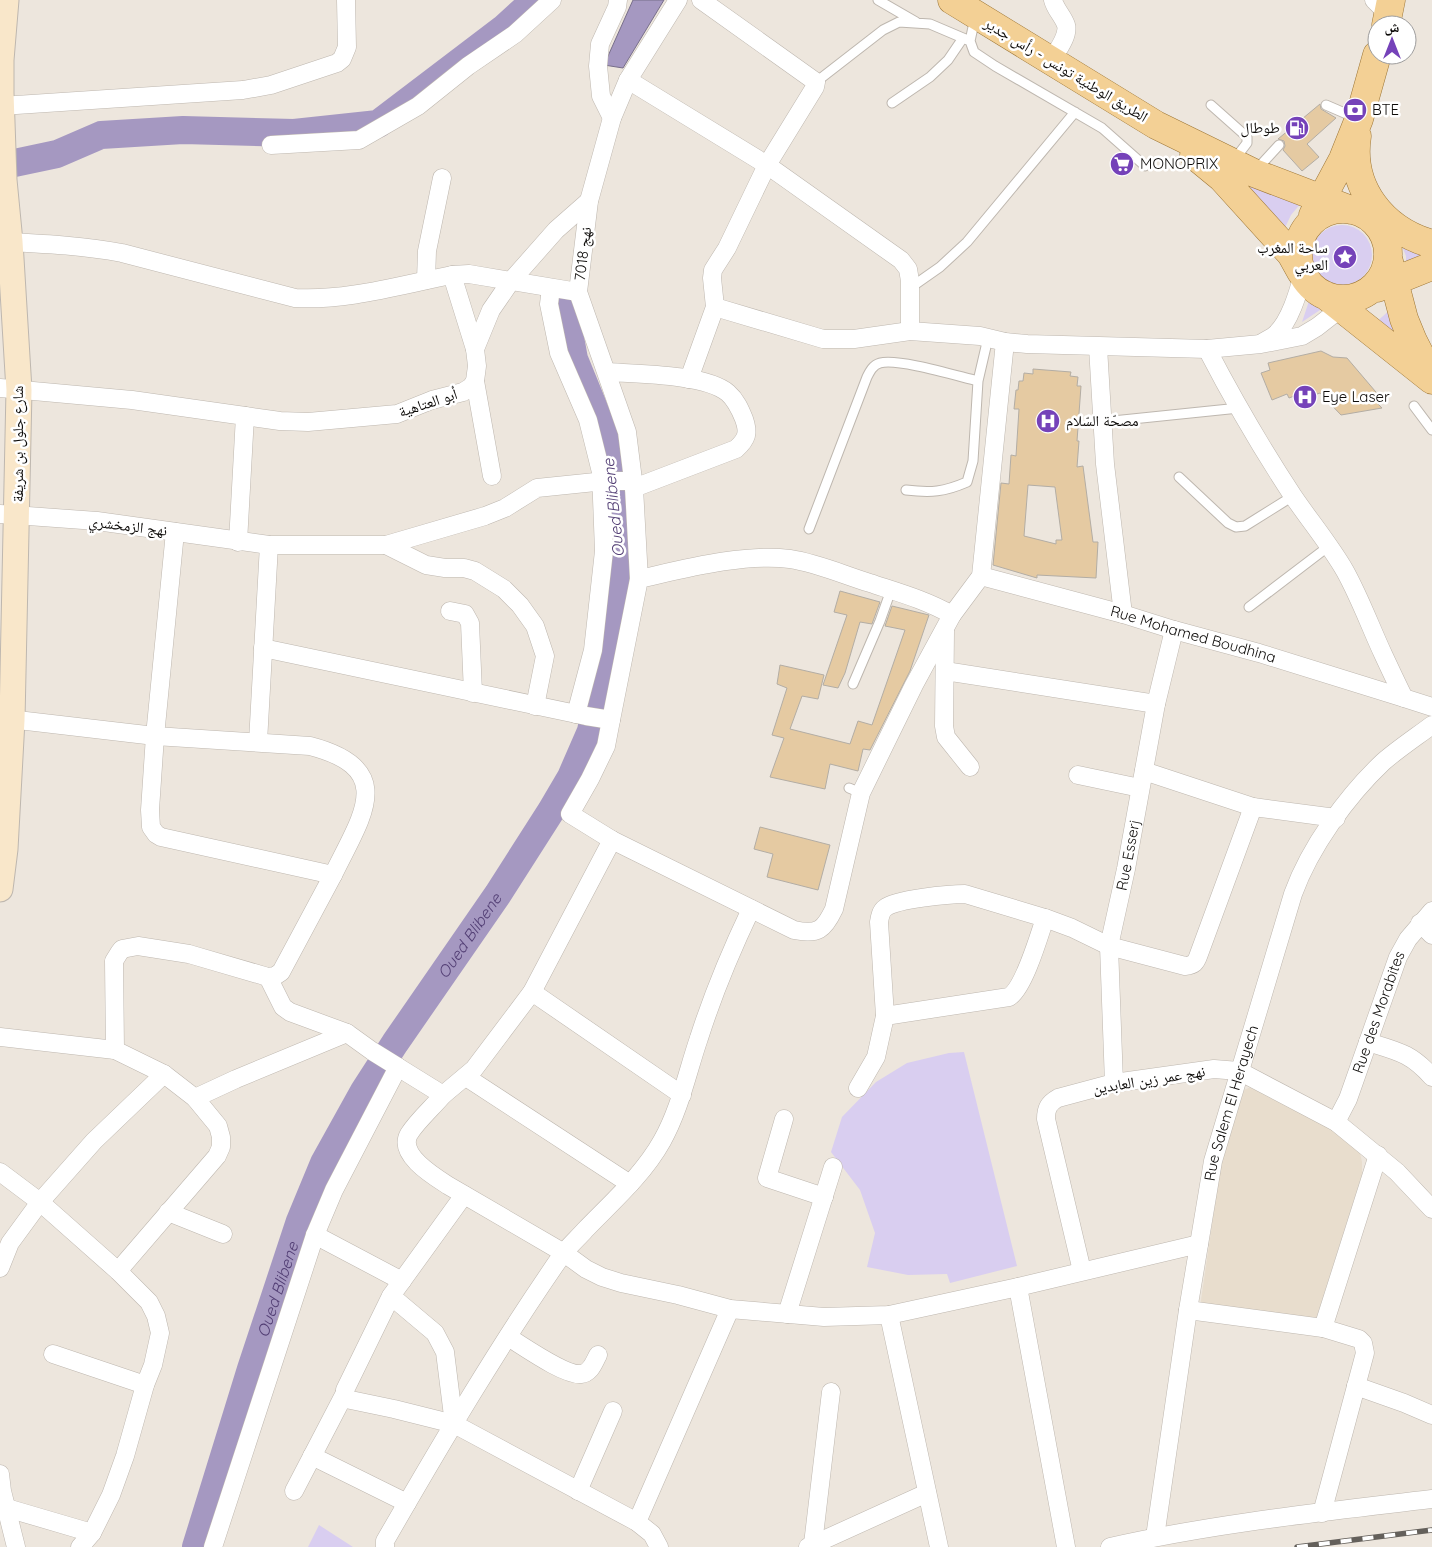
<svg xmlns="http://www.w3.org/2000/svg" width="1432" height="1547" font-family="Quicksand,'Noto Naskh Arabic',sans-serif">
<rect width="100%" height="100%" fill="#ede6dd"/>
<path fill="#e8ddcd" d="M1253,1086L1343,1135L1360,1153L1362,1162V1174L1315,1322L1200,1307L1221,1163L1244,1090Z"/>
<path fill="#d9cef0" d="M1223,169L1302,202L1291,215L1283,232Z
M1312 255a30 30 0 1 1 60 0a30 30 0 1 1-60 0Z
M1399,239L1429,252L1406,268V256Z
M1310,298L1323,308L1302,322Z
M1391,309L1400,335L1374,324Z
M964,1052L1017,1266L950,1283L947,1274L908,1275L867,1267L875,1233L860,1190L831,1152L842,1117L876,1082L907,1063L949,1053Z
M319,1525L353,1547H308Z"/>
<path fill="#a598c1" stroke="#776e8a" d="M525,0H545L508,36L499,24Z
M633,0H664L623,68L604,65Z"/>
<g fill="none" stroke-linecap="round" stroke-linejoin="round">
<g stroke="#a598c1" stroke-width="28">
<path d="M0,166L57,154L101,135L183,130L294,133L378,124L503,29L535,0"/>
<path id="s1" d="M196,1547L251,1369L300,1221L324,1163L364,1091L395,1043L498,894L551,811L571,777L591,731L617,592L620,548L605,435L574,359L564,305"/>
</g>
</g>
<path fill="#e5caa2" stroke="#b3ada4" fill-rule="evenodd" d="M1320,104L1321,109L1336,118L1307,144L1319,157L1302,171L1283,150L1285,146L1284,141L1278,139Z
M1321,351L1333,357L1347,358L1381,398L1377,403L1382,408L1341,415L1320,393L1300,400L1297,395L1289,398L1287,394L1272,400L1261,373L1270,370L1268,363Z
M1033,369L1071,372L1070,376L1078,377L1077,386H1081L1077,441H1079L1077,467L1083,466L1093,542H1098L1096,578L1037,575V578L993,565L1001,483L1009,484L1011,455L1016,456L1019,409H1014L1016,390H1018L1019,381H1023L1024,373L1033,374ZM1028,485L1055,487L1062,540H1056V544L1024,536Z
M840,591L880,602L872,624L860,622L845,673L838,688L823,685L847,615L834,612Z
M892,606L929,615L910,671L870,750L863,749L858,771L830,764L825,789L770,777L784,738L772,735L787,688L777,684L780,665L824,675L818,699L802,696L790,729L850,744L858,721L872,725L905,630L885,626Z
M760,827L830,845L818,890L767,877L773,854L754,849Z"/>
<g fill="none" stroke-linecap="round" stroke-linejoin="round">
<g stroke="#beb7af" stroke-width="11">
<path id="service" d="M878,0L916,22
M975,18L970,41L974,52L995,66L1102,128L1145,166
M816,82L883,30L899,22L930,24L970,41
M892,103L930,77L948,60L963,38
M1211,105L1247,137V143L1234,160
M1326,105L1356,118
M1257,169L1279,145
M910,288L940,267L967,242L1075,112
M1414,406L1432,430
M1103,422L1239,408
M1179,477L1228,523L1236,527L1245,526L1293,496
M906,490C931,493 944,492 967,482L973,461L978,381L988,338
M809,529L867,377C870,371 873,365 880,363C898,358 957,376 978,381
M1249,607L1329,546
M853,684L880,621L891,590
M849,788L861,793"/>
</g>
<g stroke="#beb7af" stroke-width="19">
<g id="minor">
<path d="M1374,0L1389,15"/>
<path d="M1051,61C1057,51 1069,36 1066,25C1063,16 1055,9 1053,0"/>
<path d="M628,80L767,165L901,260L908,269L910,281V331"/>
<path d="M1,106L243,90L271,85L337,63L342,59L347,47L346,0"/>
<path d="M612,118L601,96L598,66L600,44L617,7L618,0"/>
<path d="M271,145L359,140L418,106L468,66L515,34L552,0"/>
<path d="M10,242C48,244 85,246 122,253L295,298C347,301 400,285 452,275L469,274L578,292"/>
<path d="M452,275L475,349"/>
<path d="M426,280L427,251L442,178"/>
<path d="M551,288L549,304L559,353L588,420L601,472L604,551L593,650L576,714"/>
<path d="M715,307L823,339H854L910,331L980,336L1005,342L1027,344L1207,349L1261,344L1302,336L1317,327L1354,298"/>
<path d="M1262,343C1266,340 1272,338 1276,334C1290,321 1298,293 1303,275"/>
<path d="M1098,347L1105,464L1123,614"/>
<path d="M1207,349C1233,399 1262,449 1293,496C1310,521 1330,545 1345,571C1360,598 1370,626 1383,654C1390,669 1397,684 1404,698L1432,707"/>
<path d="M607,372C636,374 706,374 728,393C736,400 740,409 744,419C749,433 747,439 736,449L634,488"/>
<path d="M689,379L715,307L712,278L713,270L727,248L767,165L815,87L816,82L701,0"/>
<path d="M475,381L492,476"/>
<path d="M0,388L132,400L245,416L238,542"/>
<path d="M245,416L280,421L308,422L397,414L432,400L463,392L471,387L475,381L477,366L475,349L491,310L511,281L556,230L589,201"/>
<path d="M0,514L97,521L269,545H386L485,516L505,508L537,488L605,481H632"/>
<path d="M386,545L426,565L445,568H464L475,571L504,589L520,605L535,626L545,656L535,706"/>
<path id="s2" d="M981,576L1123,614L1174,630L1259,653L1404,698"/>
<path d="M639,579L634,488L627,432L578,292L589,201L612,118L628,80L678,0"/>
<path d="M450,611L465,614L470,623L473,693"/>
<path d="M945,631L944,726L946,737L970,767"/>
<path d="M263,648L586,716L611,720L639,579C684,569 744,553 790,559C817,563 844,575 870,583C897,592 926,600 952,615"/>
<path d="M945,671L1156,704"/>
<path d="M0,718L155,736L310,746C399,769 361,817 333,875"/>
<path d="M611,720L606,746L590,779L570,814L612,840L794,930C818,935 824,930 834,909L861,793L914,685L952,615L981,576L1005,342"/>
<path d="M258,742L269,545"/>
<path d="M1144,771L1253,807L1336,818"/>
<path d="M1078,775L1140,788"/>
<path d="M1420,923L1432,935"/>
<path d="M268,977L283,1007L290,1012L347,1033"/>
<path d="M532,992L682,1095"/>
<path d="M885,1016L1009,997C1024,988 1039,936 1045,918"/>
<path d="M0,1037L115,1050L164,1074L195,1098L218,1126L221,1137V1147L217,1156L118,1271"/>
<path d="M1368,1042C1397,1051 1411,1053 1432,1077"/>
<path d="M115,1050L114,961L119,953L122,949L138,946L189,954L268,977L275,976L281,972L333,875L161,837L156,834L151,827L150,810L155,736L175,532"/>
<path d="M466,1077L630,1184"/>
<path id="s3" d="M1114,1083L1109,946L1126,869L1156,704L1174,630"/>
<path d="M858,1088L876,1057L885,1016L879,922C880,916 881,911 885,908C896,899 950,894 965,894L1045,918L1072,928L1109,946L1185,966C1194,965 1196,963 1199,954L1253,807"/>
<path d="M443,1095L474,1069L532,992L612,840"/>
<path d="M195,1098L236,1079L347,1033L372,1051L443,1095C433,1107 417,1121 409,1134C397,1155 435,1177 449,1186L564,1253L586,1269L602,1277L621,1283L678,1295L730,1309L824,1317L889,1315L1018,1287L1199,1244"/>
<path d="M784,1119L767,1178L824,1197"/>
<path id="s4" d="M1336,1122L1348,1099L1398,957L1408,939L1432,911"/>
<path d="M0,1172L40,1202L118,1271L149,1302L156,1316L160,1333L153,1365L145,1385L125,1456L111,1495L92,1533L80,1547"/>
<path d="M464,1195L391,1296L345,1390L346,1399L394,1409L454,1424L637,1522L652,1534L659,1547"/>
<path d="M168,1212L223,1234"/>
<path d="M315,1235L402,1281"/>
<path d="M0,1268L10,1243L40,1202L94,1141L164,1074"/>
<path d="M1082,1271L1046,1119C1046,1108 1049,1103 1058,1098L1114,1083L1214,1069L1239,1071L1336,1122L1397,1172L1432,1209"/>
<path d="M1018,1287L1066,1547"/>
<path d="M391,1296L435,1333L445,1352L454,1424"/>
<path d="M1188,1310L1323,1328L1378,1155"/>
<path d="M787,1314L833,1167"/>
<path d="M889,1315L939,1547"/>
<path d="M508,1337C523,1346 565,1376 581,1374C591,1373 594,1362 598,1355"/>
<path d="M53,1354L145,1385"/>
<path d="M1356,1386L1404,1403L1432,1415"/>
<path d="M312,1456L407,1503"/>
<path d="M0,1474L2,1491L16,1547"/>
<path d="M294,1491L344,1395"/>
<path d="M578,1491L613,1411"/>
<path d="M0,1506L92,1533"/>
<path d="M1322,1513L1365,1353L1363,1343L1359,1339L1323,1328"/>
<path d="M637,1522L730,1309"/>
<path id="s5" d="M1155,1537L1188,1310L1213,1161L1293,894C1310,847 1347,796 1383,762C1398,749 1416,737 1432,725"/>
<path d="M813,1544L831,1392"/>
<path d="M213,1547L315,1235L334,1190L398,1067"/>
<path d="M385,1547V1541C441,1444 498,1347 562,1255C569,1246 578,1238 585,1230C612,1202 643,1175 662,1141C680,1109 687,1073 699,1038C713,994 731,951 751,909"/>
<path d="M808,1547L927,1493"/>
<path d="M1110,1547C1216,1523 1324,1512 1432,1499"/>
</g>
</g>
<g stroke="#beb7af" stroke-width="27">
<path id="secondary" d="M0,889L5,849L12,720L19,390L10,242L4,180L1,93V60L6,0"/>
</g>
<g stroke="#9d7636" stroke-width="29">
<path id="primary" d="M952,0L1156,125L1254,173L1351,210
M1386,25L1391,0
M1357,136C1349,188 1383,230 1432,244
M1194,155L1222,178L1291,254L1301,272
M1298 254a45 45 0 1 1 90 0a45 45 0 1 1-90 0Z
M1313,215L1343,159L1359,119L1377,55
M1388,258L1404,319L1413,341L1431,376
M1377,288L1432,266
M1325,295L1432,380"/>
</g>
<use href="#service" stroke="#fff" stroke-width="9"/>
<use href="#minor" stroke="#fff" stroke-width="18"/>
<use href="#secondary" stroke="#f9e7ca" stroke-width="25"/>
<use href="#primary" stroke="#f3d095" stroke-width="28"/>
<g stroke="#64605b" stroke-width="5.5">
<path id="rail" d="M1297,1547L1432,1530"/>
</g>
<use href="#rail" stroke="#fff" stroke-width="4" stroke-dasharray="11" stroke-linecap="butt"/>
</g>
<defs>
<g id="bank-disc" transform="scale(1.25)"><circle r="9.5" fill="#7542b9" stroke="#fff"/><path d="M-6-4H6V4H-6ZM0-2.3a2.3 2.3 0 1 0 0 4.6a2.3 2.3 0 1 0 0-4.6Z" fill="#fff"/></g>
<g id="fuel-disc" transform="scale(1.25)"><circle r="9.5" fill="#7542b9" stroke="#fff"/><path d="M-5.5-6h7V0h2V4h1.3V-2.5L3-4.5l.8-.8L6-3V5H2.5V1h-1V6h-7ZM-4.2-4.7v3.2H.2V-4.7Z" fill="#fff"/></g>
<g id="supermarket-disc" transform="scale(1.25)"><circle r="9.5" fill="#7542b9" stroke="#fff"/><path d="M-6-5.5h2.5l.6 2H6L4.5 2H-2.5L-4.4-4H-6ZM-1.5 3.2a1.3 1.3 0 1 0 .1 0ZM3 3.2a1.3 1.3 0 1 0 .1 0Z" fill="#fff"/></g>
<g id="sight-disc" transform="scale(1.25)"><circle r="9.5" fill="#7542b9" stroke="#fff"/><path d="M0-6L1.8-2.2L6-1.7L2.9 1.2L3.7 5.4L0 3.3L-3.7 5.4L-2.9 1.2L-6-1.7L-1.8-2.2Z" fill="#fff"/></g>
<g id="hospital-disc" transform="scale(1.25)"><circle r="9.5" fill="#7542b9" stroke="#fff"/><path d="M-5-5h3v3.5h4V-5h3V5h-3V1.5h-4V5h-3Z" fill="#fff"/></g>
</defs>
<g fill-rule="evenodd">
<use href="#bank-disc" x="1355" y="110"/>
<use href="#fuel-disc" x="1297" y="128"/>
<use href="#supermarket-disc" x="1122" y="164"/>
<use href="#sight-disc" x="1345" y="257"/>
<use href="#hospital-disc" x="1305" y="397"/>
<use href="#hospital-disc" x="1048" y="421"/>
</g>
<g text-anchor="middle" stroke-width="5" stroke-linejoin="round" paint-order="stroke">
<g font-size="15" fill="#0d0b09" stroke="#fff">
<text transform="translate(1066 70) rotate(31)" y="5">الطريق الوطنية تونس - رأس جدير</text>
<text transform="translate(583 254) rotate(-83)" y="5">نهج 7018</text>
<text transform="translate(428 403) rotate(-18)" y="5">أبو العتاهية</text>
<text transform="translate(18 444) rotate(-90)" y="5">شارع جلول بن شريفة</text>
<text transform="translate(128 526) rotate(7)" y="5">نهج الزمخشري</text>
<text dy="5" stroke="none"><textPath href="#s2" startOffset="220">Rue Mohamed Boudhina</textPath></text>
<text dy="5" stroke="none"><textPath href="#s3" startOffset="230">Rue Esserj</textPath></text>
<text dy="5" stroke="none"><textPath href="#s4" startOffset="118">Rue des Morabites</textPath></text>
<text transform="translate(1149 1080) rotate(-9)" y="5">نهج عمر زين العابدين</text>
<text dy="5" stroke="none"><textPath href="#s5" startOffset="441">Rue Salem El Herayech</textPath></text>
</g>
<g font-size="15" fill="#0d0b09" stroke="#fff" text-anchor="start">
<text x="1372" y="115">BTE</text>
<text x="1280" y="133" text-anchor="end">طوطال</text>
<text x="1140" y="169">MONOPRIX</text>
<text x="1328" y="253" text-anchor="end">ساحة المغرب<tspan x="1328" dy="17">العربي</tspan></text>
<text x="1322" y="402">Eye Laser</text>
<text x="1066" y="426">مصحّة السّلام</text>
</g>
<g font-size="16" font-style="italic" fill="#523e74" stroke="#fff">
<text transform="translate(613 508) rotate(-96)" y="6">Oued Blibene</text>
<text dy="6" stroke="none"><textPath href="#s1" startOffset="675">Oued Blibene</textPath></text>
<text dy="6" stroke="none"><textPath href="#s1" startOffset="270">Oued Blibene</textPath></text>
</g>
</g>
<g transform="translate(1392 40)"><circle r="24" fill="#ffffff" stroke="#9e9d9d"/>
<path d="M0-4L9 19L0 12L-9 19Z" fill="#7542b9"/>
<text y="-8" font-size="14" font-weight="bold" text-anchor="middle" fill="#0d0b09">ش</text>
</g>
</svg>
